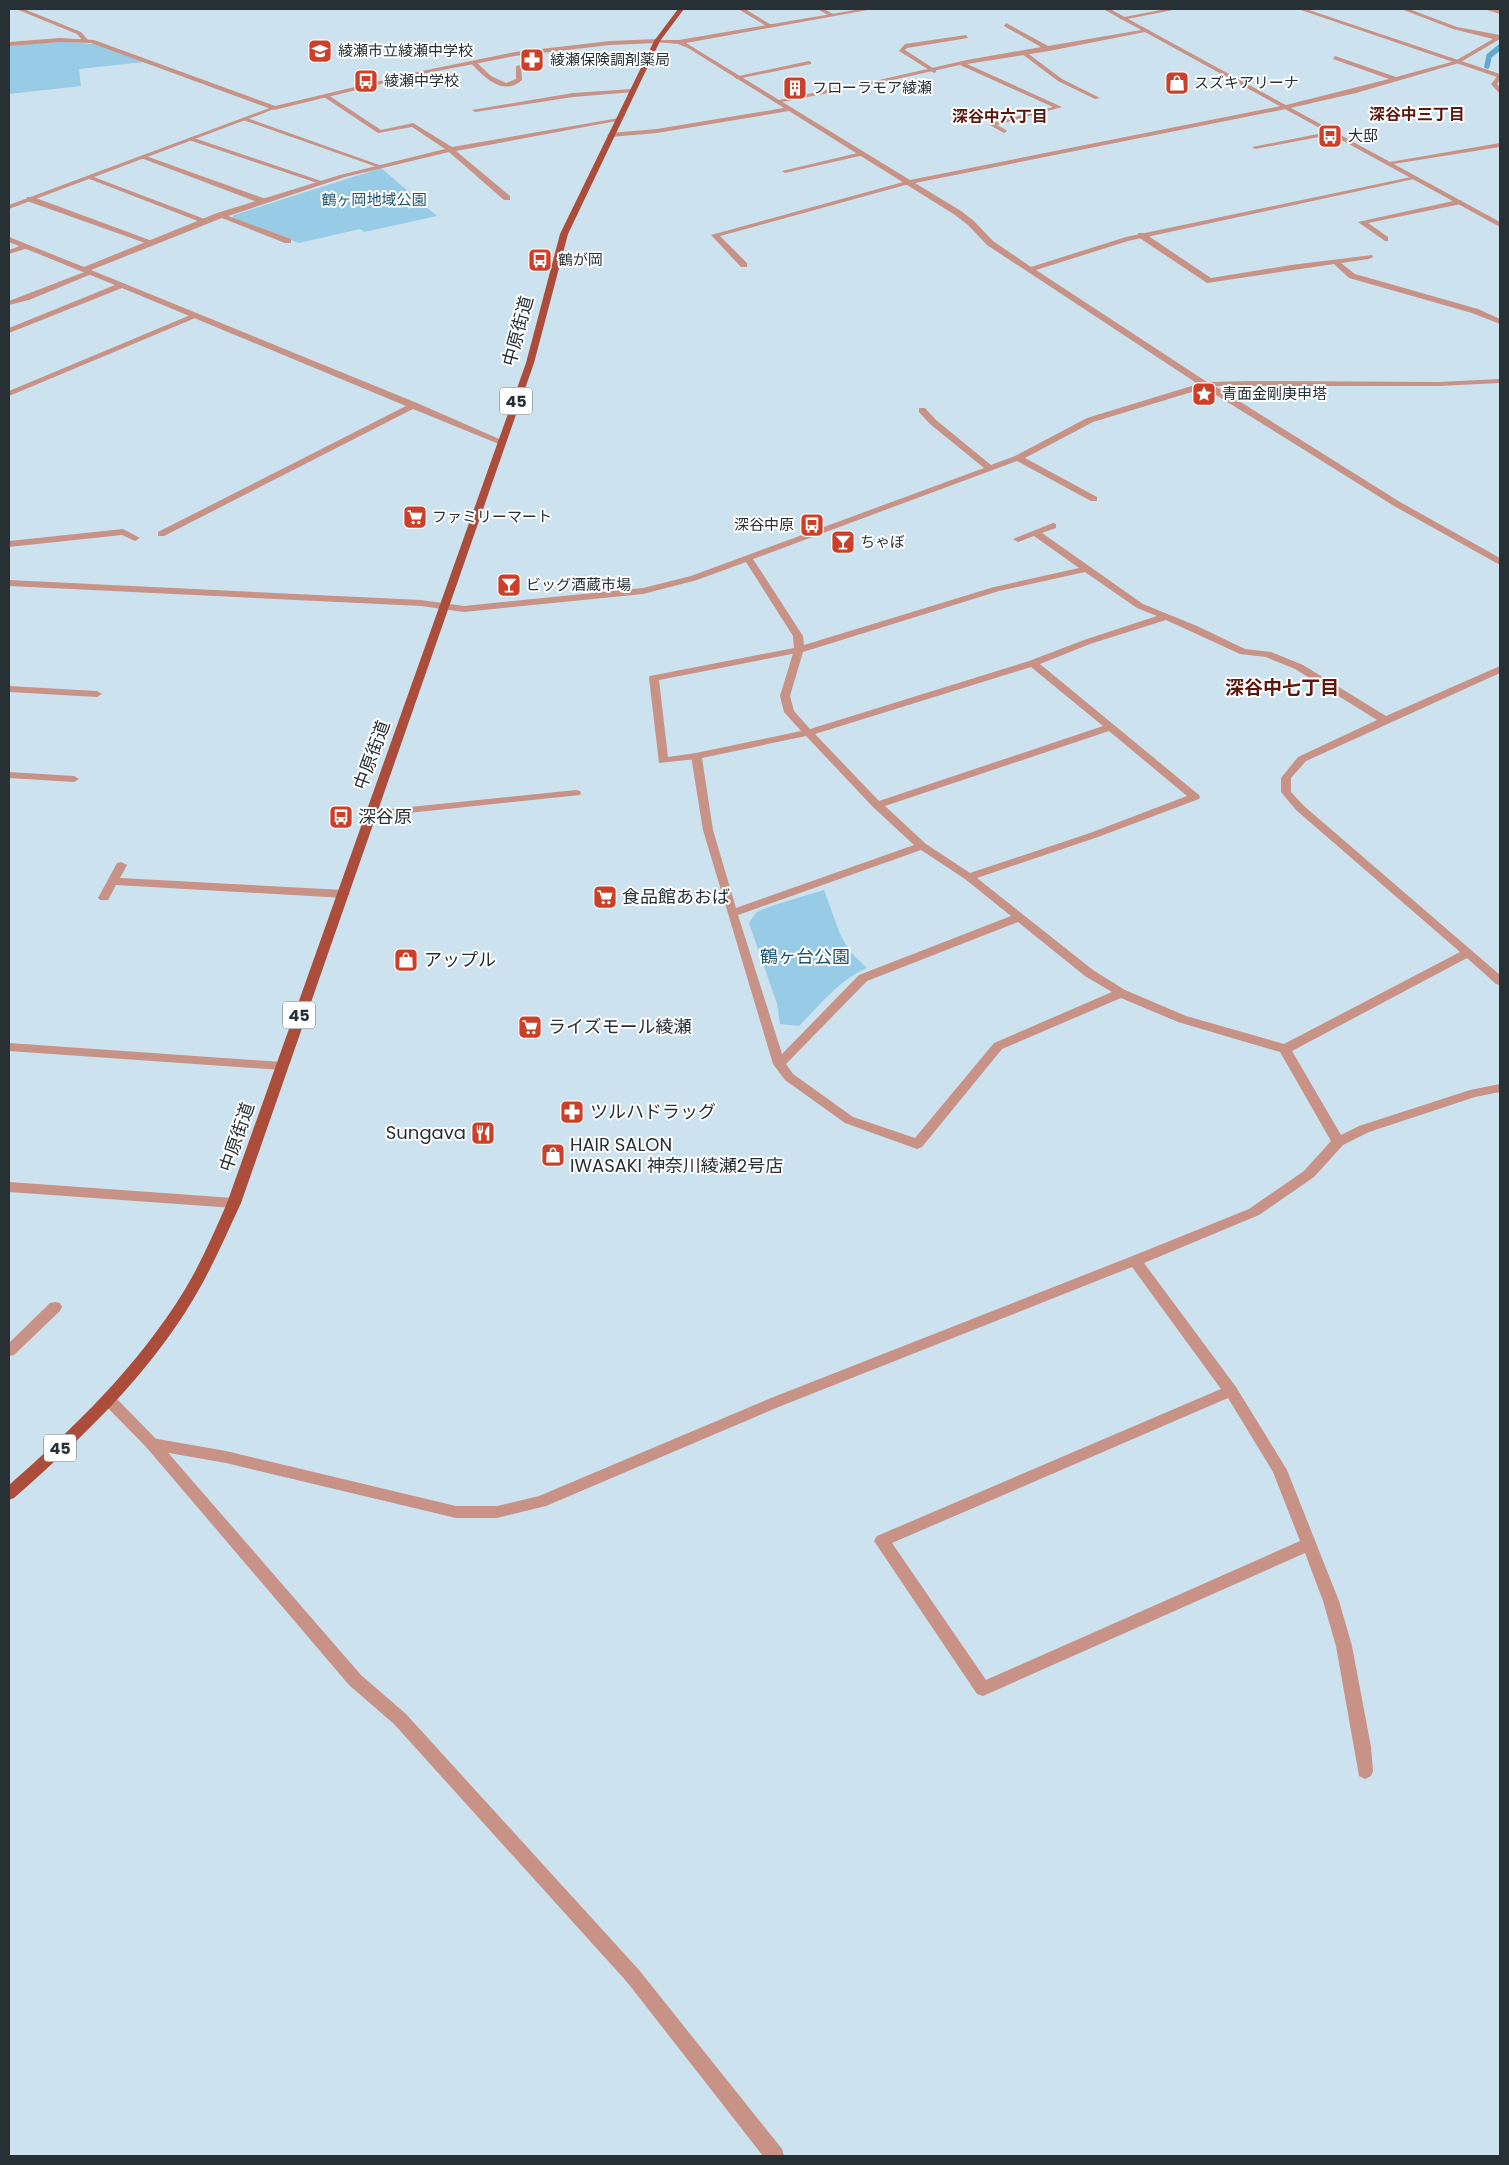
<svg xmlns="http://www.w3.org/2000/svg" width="1509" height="2165" font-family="Poppins,'Noto Sans JP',sans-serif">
<rect width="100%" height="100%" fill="#cce2ee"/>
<path fill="#98cbe6" d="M56,41L94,44L144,62L79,69L81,86L9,94V46Z
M381,168L437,216L364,232L360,229L299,243L232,218L234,215Z
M824,890L840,934L850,952L867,968C840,979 819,1006 799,1026L780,1024L777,1004L749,923C751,920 753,916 756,913C760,908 812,894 824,890Z"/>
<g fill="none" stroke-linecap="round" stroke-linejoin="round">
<path stroke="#61aace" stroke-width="5.5" d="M1487,66L1489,56L1500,47"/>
<path fill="#c89287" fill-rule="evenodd" d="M738,9H745L773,26L768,27Z
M817,9H824L835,15L830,16Z
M966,35L968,38L907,48L905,50L936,70V72L934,73L899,51L905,44Z
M1022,52H1026L1062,79L1100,98L1095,99L1058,81L1022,54Z
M471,61H475L491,76L506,83L516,79V66L521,65L522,80C503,97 484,77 471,63Z
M809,61L811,62V64L737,79L734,77Z
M847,86L849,87V89L777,103L774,101Z
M243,118H247L382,166L377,167L243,120Z
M1333,131L1335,132V134L1255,149L1252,147Z
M191,137L324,182L326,183L320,184L189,140L188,139Z
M862,152L865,154L864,155L785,173L782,171Z
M143,155L266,199L267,201L260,203L141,158L140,157Z
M87,176H91L210,221L203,223L87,178Z
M907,181L911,183L909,184L720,236L747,263V267H741L711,235Z
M27,197H33L155,242L148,244L27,201Z
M1458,200H1461V204L1368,223L1388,237V241H1385L1358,222Z
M1138,233H1144L1211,278L1291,265L1372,255L1373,257L1369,259L1341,263L1355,274L1478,309L1500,319V324L1472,313L1349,278L1334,264L1207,283L1138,237Z
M25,244L29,246L28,248L9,254V250Z
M87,271L94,273L29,300L9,305V301Z
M193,314L200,316L9,396V391Z
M123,529L140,538L135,541L122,535L9,547V541Z
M799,647L802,648V652L659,680L668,757L696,753L701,756L696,759L659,763L649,678L650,676Z
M9,686L97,691L102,694L97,697L9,692Z
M9,772L74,776L79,779L74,782L9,778Z"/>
<path fill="#c89287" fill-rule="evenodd" d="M16,9H24L81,32L88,40L83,41L77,34Z
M861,9H873L686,43L910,180L1286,105L1389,79L1333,59L1335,56L1396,77L1455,61L1493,39L1453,29L1401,9H1409L1457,27L1500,35V39L1459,63L1356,93L1286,109L915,183L961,211L974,221L993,241L1031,267L1126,237L1416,176V178L1414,179L1128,241L1036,270L1207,382L1253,381L1439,382L1500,379V383L1439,386H1215L1400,502L1500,558V565L1394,506L1205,388L1093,422L1025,458L1097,497V501H1091L1017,461L753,559L803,636L804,645L994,587L1079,568L1034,536L1018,542L1013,539L1053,523L1056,524V528L1042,533L1143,604L1197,626L1245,649L1271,652L1303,665L1386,716L1500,666V673L1306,761L1291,778V792L1304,806L1500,975V985L1496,984L1467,958L1292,1051L1341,1135L1359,1126L1470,1090L1500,1084V1092L1475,1097L1369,1132L1343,1145L1314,1177L1259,1215L1144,1263L1236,1387L1287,1470L1339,1601L1352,1646L1371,1747L1373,1771L1371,1776L1365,1779L1359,1776L1336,1646L1323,1601L1305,1553L983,1696L977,1694L874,1541L877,1536L1221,1389L1132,1267L781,1406L546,1506L497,1518H456L226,1463L152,1450L147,1448L145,1444L147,1440L152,1438L226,1451L456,1506H497L539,1496L771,1398L1130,1257L1249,1209L1304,1171L1331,1141L1280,1052L1178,1022L1121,998L1002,1049L922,1147L917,1149L845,1123L785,1080L773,1064L703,830L691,756L696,753L801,731L784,712L780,696L794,650L793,636L746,562L697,580L643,594L464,612L421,606L9,586V580L421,600L464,606L643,588L691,576L984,468L930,424L919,412V408H925L936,420L991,465L1015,456L1087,418L1198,384L987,245L968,225L955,215L789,111L657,133L610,137L607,135L610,133L657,129L784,108L688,48L678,44L655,42V40H679ZM1085,572L1137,608L1157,616L1084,640L1029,661L810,729L794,711L790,696L803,652L999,591ZM1166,620L1240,654L1266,657L1295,669L1377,720L1298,757L1281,778V792L1296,810L1460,952L1284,1044L1186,1016L1125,990L1093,970L977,878L1098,837L1199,799L1200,797L1199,795L1040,664L1090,644ZM1031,667L1103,726L879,801L815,734ZM1109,731L1187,796L1090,833L970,873L926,844L885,806ZM806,736L873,807L914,845L736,908L713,830L702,758ZM921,850L965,879L1011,916L859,975L782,1054L738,915ZM1018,922L1085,976L1112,992L994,1043L915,1138L853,1117L793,1074L786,1064L867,981ZM1228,1398L1273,1472L1300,1541L986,1680L892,1543Z
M1166,9H1178L1122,20L1119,18Z
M1486,9L1500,10V14L1487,10Z
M1006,23L1048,46L1147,29L1150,31L1049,51L967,64L1062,107L997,125L1006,130L1007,131L1004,133L988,124L1053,107L960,65L847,90L844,88L967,60L1041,47L1004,26Z
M1499,74L1500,79L1497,84L1500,88V94L1491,84Z
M632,89L635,91L634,92L573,97L475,112L472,110L573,93Z
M324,95H328L381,130L413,123L452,147L619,118L622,120L456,151L510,196V200H504L449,152L345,177L228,216L291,239V243H285L222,218L91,270L417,403L506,442L499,444L413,409L164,536H158V532L406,406L122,288L9,333V328L115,285L9,242V237L84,267L217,213L340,175L445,149L412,127L378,133L324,97Z
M272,107L277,108L9,209V205Z
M1500,143V147L1387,165L1384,163Z
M576,790L580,791L581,793L580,795L371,817L366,814L371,811Z
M121,862L127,865L120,878L344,890L350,894L344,898L116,885L108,900H100L98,898L117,863Z
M9,1043L282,1062L288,1066L282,1070L9,1051Z
M9,1182L234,1198L239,1200L241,1203L239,1206L234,1208L9,1192Z
M55,1302L60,1303L62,1307L60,1311L14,1355L9,1356V1343L50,1303Z"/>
<path fill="#c89287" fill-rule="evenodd" d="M1103,9H1110L1500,222V227Z
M1298,9H1306L1500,74V78Z
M60,38L94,40L275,106L422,71L515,52L610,41L657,39L660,41L657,43L610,45L515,56L422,74L274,110L91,43L60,42L9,46V42Z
M109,1394L114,1396L157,1440L361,1675L406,1714L639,1970L782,2149L784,2156H763L627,1982L394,1724L349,1685L147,1448L104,1404L102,1400L104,1396Z"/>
<path fill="#ac4d3c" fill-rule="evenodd" d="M678,9H684L660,41L568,234L534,363L241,1203C226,1235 212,1268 194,1298C148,1376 81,1439 14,1498L9,1500V1485C74,1428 138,1366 184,1291C201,1263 214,1233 227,1203L526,363L560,234L654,41Z"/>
</g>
<defs>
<g id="school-square" transform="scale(1.25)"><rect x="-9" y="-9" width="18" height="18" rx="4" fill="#cc4029" stroke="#fff"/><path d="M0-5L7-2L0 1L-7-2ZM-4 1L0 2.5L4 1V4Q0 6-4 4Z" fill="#fff"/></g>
<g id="pharmacy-square" transform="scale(1.25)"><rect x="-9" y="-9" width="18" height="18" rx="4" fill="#cc4029" stroke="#fff"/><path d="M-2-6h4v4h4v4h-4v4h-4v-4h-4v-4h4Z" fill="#fff"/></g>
<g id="bus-square" transform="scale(1.25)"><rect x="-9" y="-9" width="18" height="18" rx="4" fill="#cc4029" stroke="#fff"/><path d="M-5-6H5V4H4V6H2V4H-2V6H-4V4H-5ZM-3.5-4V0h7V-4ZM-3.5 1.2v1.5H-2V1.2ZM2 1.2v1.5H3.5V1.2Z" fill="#fff"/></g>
<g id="shop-square" transform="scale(1.25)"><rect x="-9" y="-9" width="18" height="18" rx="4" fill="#cc4029" stroke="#fff"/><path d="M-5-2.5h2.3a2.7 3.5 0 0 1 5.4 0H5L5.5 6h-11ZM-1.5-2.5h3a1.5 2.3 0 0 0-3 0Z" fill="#fff"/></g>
<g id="building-square" transform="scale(1.25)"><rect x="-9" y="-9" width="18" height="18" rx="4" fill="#cc4029" stroke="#fff"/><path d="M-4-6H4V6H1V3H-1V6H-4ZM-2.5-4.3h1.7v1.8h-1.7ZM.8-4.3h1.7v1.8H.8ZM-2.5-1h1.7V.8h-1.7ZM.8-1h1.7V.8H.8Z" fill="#fff"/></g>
<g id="sight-square" transform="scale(1.25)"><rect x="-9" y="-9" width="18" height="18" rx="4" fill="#cc4029" stroke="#fff"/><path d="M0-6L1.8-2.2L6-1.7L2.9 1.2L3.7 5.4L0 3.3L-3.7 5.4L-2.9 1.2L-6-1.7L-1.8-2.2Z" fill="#fff"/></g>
<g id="supermarket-square" transform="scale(1.25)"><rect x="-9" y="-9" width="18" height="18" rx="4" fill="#cc4029" stroke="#fff"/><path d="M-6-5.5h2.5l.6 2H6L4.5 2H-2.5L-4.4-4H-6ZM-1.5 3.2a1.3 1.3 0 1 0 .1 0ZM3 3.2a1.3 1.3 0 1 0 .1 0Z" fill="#fff"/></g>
<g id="bar-square" transform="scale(1.25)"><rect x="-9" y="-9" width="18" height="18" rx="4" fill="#cc4029" stroke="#fff"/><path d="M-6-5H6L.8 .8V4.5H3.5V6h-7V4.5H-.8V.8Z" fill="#fff"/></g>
<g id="restaurant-square" transform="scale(1.25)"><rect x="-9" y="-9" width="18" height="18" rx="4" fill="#cc4029" stroke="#fff"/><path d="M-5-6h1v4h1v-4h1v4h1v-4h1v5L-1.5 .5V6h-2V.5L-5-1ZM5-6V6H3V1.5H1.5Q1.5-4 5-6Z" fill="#fff"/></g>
</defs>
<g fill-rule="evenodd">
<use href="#school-square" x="320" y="51"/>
<use href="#pharmacy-square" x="532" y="60"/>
<use href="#bus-square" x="366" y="81"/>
<use href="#shop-square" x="1177" y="83"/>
<use href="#building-square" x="795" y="88"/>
<use href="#bus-square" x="1330" y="136"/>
<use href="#bus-square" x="540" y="260"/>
<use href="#sight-square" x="1204" y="394"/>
<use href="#supermarket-square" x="415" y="517"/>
<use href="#bus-square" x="812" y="525"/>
<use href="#bar-square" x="843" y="542"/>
<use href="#bar-square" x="509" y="585"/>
<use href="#bus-square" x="341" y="817"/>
<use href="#supermarket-square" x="605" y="897"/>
<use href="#shop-square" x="406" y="960"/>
<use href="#supermarket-square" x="530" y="1027"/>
<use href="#pharmacy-square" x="572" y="1112"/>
<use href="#restaurant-square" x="483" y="1133"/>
<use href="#shop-square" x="553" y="1155"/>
</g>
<g text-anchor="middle" stroke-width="4" stroke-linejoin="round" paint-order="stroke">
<g font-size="15" fill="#273035" stroke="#fff" text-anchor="start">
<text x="338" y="56">綾瀬市立綾瀬中学校</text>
<text x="550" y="65">綾瀬保険調剤薬局</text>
<text x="384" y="86">綾瀬中学校</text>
<text x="1194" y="88">スズキアリーナ</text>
<text x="812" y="93">フローラモア綾瀬</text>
<text x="1348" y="141">大邸</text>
<text x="558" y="265">鶴が岡</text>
<text x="1222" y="399">青面金剛庚申塔</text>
<text x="432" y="522">ファミリーマート</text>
<text x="794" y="530" text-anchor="end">深谷中原</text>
<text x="860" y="547">ちゃぼ</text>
<text x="526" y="590">ビッグ酒蔵市場</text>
</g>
<g font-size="15" fill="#1b546e" stroke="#fff">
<text x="374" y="205">鶴ヶ岡地域公園</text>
</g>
<g font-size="16" font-weight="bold" fill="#5b180d" stroke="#fff">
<text x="1417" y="120">深谷中三丁目</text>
<text x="1000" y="122">深谷中六丁目</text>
</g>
<g fill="#fff" stroke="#686e72" stroke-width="1">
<rect x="500" y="387.5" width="32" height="27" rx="4"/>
<rect x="283" y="1001.5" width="32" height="27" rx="4"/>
<rect x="44" y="1434.5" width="32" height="27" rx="4"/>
</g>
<g font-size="16" font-weight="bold" fill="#273035">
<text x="516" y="407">45</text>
<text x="299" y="1021">45</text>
<text x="60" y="1454">45</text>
</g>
<g font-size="18" fill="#273035" stroke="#fff">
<text transform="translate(518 331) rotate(-75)" y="6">中原街道</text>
<text transform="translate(372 755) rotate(-70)" y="6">中原街道</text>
<text transform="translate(237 1137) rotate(-71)" y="6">中原街道</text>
</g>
<g font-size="18" fill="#273035" stroke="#fff" text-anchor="start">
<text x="358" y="823">深谷原</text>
<text x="622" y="903">食品館あおば</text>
<text x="424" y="966">アップル</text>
<text x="548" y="1033">ライズモール綾瀬</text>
<text x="590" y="1118">ツルハドラッグ</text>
<text x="466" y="1139" text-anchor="end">Sungava</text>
<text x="570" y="1151">HAIR SALON<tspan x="570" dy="21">IWASAKI 神奈川綾瀬2号店</tspan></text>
</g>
<g font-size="18" fill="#1b546e" stroke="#fff">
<text x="805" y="963">鶴ヶ台公園</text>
</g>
<g font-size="19" font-weight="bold" fill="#5b180d" stroke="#fff">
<text x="1282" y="694">深谷中七丁目</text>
</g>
</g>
<rect width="1509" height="2165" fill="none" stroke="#273035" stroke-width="20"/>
</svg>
